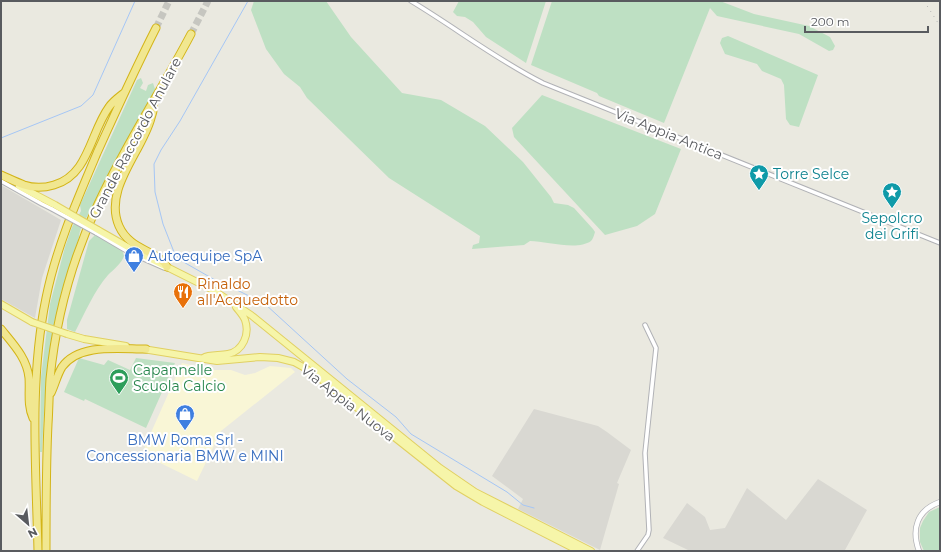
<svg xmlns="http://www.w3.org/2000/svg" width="941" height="552" font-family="Montserrat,sans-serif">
<rect width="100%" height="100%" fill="#eae9e0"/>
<path fill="#f9f6d6" d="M182,363L213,370H231L245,375L255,373L270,366L291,368L295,372L221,431L197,481L148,457L144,451L145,446Z"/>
<path fill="#d9d8d2" d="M1,185L61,220L42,278L35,318L1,299Z
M534,409L598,426L607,432L631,450L617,483L619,484L600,550L518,509L523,499L492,476Z
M818,479L867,510L845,550L846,551H688V550L663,538L687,503L705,517L710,530L725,528L747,488L786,520Z"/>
<path fill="#bee0c3" d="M254,1H326L351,37L402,93L441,100L485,126L523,162L551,197L554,203L568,205L574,208L593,229L595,232C594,235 593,239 591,241C577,251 546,241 530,241L524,245L472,249L473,245L479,243L480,236L389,178L307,98L300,87L284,74L266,49L251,10Z
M459,1H546L526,63L486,37L473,22L465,17L457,16L453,12Z
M552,1H720L754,14L809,26L830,37L835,46L833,50L829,51L799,34L717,16L710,8L664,123L599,96L597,93L531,65Z
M728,36L818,75L799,127L790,125L786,119L784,85L781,79L762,71L757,64L725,54L720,43L722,38Z
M141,78L143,83L140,88L146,91L148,85L153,83L155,89L154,94C133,130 113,167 94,204C89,215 80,225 79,237C69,272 57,306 51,341C45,378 44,415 42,452H40L41,377L50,304L65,247L72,227L81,211L80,205L137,80Z
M542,95L681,149L655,214L637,226L605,235L514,137L512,128Z
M95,235C99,237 117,247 121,250C124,253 123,253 124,256C122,263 113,270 108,275C94,291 85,313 75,332L67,329V320L89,241Z
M79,358L104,365L108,360L130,370L136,358L175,363L146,428L85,399L84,401L64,392Z
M940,507V551H924L920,542V528L923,521L929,512Z"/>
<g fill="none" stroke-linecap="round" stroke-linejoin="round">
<path stroke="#a5c6f5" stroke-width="1" d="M248,1L180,121L161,150L154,164L155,192L163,224L174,252L180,260L215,280L227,285L265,304L347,379L396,417L411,434L507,492L523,505L534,508
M1,138L81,106L93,95L135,1"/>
<path stroke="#c6c6c0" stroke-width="7" stroke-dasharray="7 3.5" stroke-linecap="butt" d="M156,28L169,1
M191,34L208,1"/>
<g stroke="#b1b2b6" stroke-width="5.5">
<path id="minor" d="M411,1C456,28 497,60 543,83L940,243
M1,181L42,204L52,209
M96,233L130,253L164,268
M637,551L648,535L649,530L645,453L656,348L645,325"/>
</g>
<g stroke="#b1b2b6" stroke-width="6">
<path id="tertiary" d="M919,551C911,529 917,510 940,502"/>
</g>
<g stroke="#e1d062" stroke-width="8">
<path id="primary" d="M19,186L55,205
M98,230L133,250L213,290L251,315L440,468L475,492L591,551
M1,304L32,322
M67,334L84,339L126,346
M143,349L217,361L260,357L278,358L294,362L312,372L456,486L483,502L579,551
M203,358C210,354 220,356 228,354C243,351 250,334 245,320C243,315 239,311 236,307"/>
</g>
<g stroke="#d3b417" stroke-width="9">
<path id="motorway" d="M153,104C154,109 153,113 151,118C142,152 103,189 119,226C130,251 158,250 167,267
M1,175C8,178 16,182 24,185C33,188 44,188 54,185C89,175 90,133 109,107C113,101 119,97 124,93
M1,329C13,344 27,358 29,378C30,391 27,405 33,418
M51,393C55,385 57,375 62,367C79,343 119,349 146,349
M38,551C36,467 29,381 46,298C56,248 77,200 97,153C116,111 135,69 156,28
M46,551C46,508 46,466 48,424C49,409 49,394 50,379C56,318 72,259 98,204C125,145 161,91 191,34"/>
</g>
<use href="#minor" stroke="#fff" stroke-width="3.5"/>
<use href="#tertiary" stroke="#fff" stroke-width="4.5"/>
<use href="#primary" stroke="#f6f5a9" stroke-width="6"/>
<use href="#motorway" stroke="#f1e790" stroke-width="7"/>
<path stroke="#b0b1b1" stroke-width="1" stroke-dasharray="1 5" stroke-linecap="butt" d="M924,1L940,26"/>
<g stroke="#b1b2b6" stroke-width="5.5" stroke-linecap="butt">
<path id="minor-bridge" d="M52,209L96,233"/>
</g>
<g stroke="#e1d062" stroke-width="8" stroke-linecap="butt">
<path id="primary-bridge" d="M55,205L98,230
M32,322L67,334"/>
</g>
<use href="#minor-bridge" stroke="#fff" stroke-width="3.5"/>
<use href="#primary-bridge" stroke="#f6f5a9" stroke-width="6"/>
</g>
<defs>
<g id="sight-pin" transform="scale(1)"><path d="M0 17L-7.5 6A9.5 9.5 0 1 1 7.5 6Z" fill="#0f9aa8" stroke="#fff"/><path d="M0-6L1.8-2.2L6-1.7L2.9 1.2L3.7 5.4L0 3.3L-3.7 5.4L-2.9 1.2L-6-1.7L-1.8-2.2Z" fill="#fff"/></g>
<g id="shop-pin" transform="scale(1)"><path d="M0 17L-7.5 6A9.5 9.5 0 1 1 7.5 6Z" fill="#3f7fe0" stroke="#fff"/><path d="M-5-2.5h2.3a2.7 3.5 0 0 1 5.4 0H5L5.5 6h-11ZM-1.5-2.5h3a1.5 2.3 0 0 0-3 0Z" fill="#fff"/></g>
<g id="restaurant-pin" transform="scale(1)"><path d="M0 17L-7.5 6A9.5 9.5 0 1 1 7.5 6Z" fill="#e8710a" stroke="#fff"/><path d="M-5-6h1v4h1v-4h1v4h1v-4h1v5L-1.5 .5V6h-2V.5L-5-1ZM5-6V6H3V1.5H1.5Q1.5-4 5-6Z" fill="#fff"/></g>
<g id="stadium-pin" transform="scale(1)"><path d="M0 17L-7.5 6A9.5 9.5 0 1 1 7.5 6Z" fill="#2e9e5b" stroke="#fff"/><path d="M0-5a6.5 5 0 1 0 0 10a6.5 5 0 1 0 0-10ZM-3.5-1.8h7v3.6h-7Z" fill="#fff"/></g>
</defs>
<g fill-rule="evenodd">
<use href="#sight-pin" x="759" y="174"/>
<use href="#sight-pin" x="892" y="192"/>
<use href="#shop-pin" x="134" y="256"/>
<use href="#restaurant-pin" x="183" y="292"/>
<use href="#stadium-pin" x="119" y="378"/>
<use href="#shop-pin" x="185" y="414"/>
</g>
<g text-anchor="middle" stroke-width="4" stroke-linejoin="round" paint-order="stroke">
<g font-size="14" fill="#595b5f" stroke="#fff">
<text transform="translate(669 134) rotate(22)" y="5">Via Appia Antica</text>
<text transform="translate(135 138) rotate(-62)" y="5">Grande Raccordo Anulare</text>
<text transform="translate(348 403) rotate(38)" y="5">Via Appia Nuova</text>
</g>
<g font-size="14" fill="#0d838f" stroke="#fff" text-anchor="start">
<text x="773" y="179">Torre Selce</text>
<text x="892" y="223" text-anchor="middle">Sepolcro<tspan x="892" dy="16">dei Grifi</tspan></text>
</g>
<g font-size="14" fill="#366cbe" stroke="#fff" text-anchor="start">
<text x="148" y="261">Autoequipe SpA</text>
<text x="185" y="445" text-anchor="middle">BMW Roma Srl -<tspan x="185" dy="16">Concessionaria BMW e MINI</tspan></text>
</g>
<g font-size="14" fill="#c56008" stroke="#fff" text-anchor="start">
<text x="197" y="289">Rinaldo<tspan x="197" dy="16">all'Acquedotto</tspan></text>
</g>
<g font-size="14" fill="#27864d" stroke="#fff" text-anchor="start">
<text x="133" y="375">Capannelle<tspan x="133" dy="16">Scuola Calcio</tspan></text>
</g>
</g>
<rect width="941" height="552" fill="none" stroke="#595b5f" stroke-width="4"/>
<g transform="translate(28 524) rotate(152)" stroke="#ffffff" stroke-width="3" paint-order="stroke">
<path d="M0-3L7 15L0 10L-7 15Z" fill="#595b5f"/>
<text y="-6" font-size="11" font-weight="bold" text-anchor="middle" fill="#595b5f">N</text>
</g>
<path d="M805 26v6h123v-6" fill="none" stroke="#595b5f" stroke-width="2"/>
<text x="811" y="26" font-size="12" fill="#595b5f" stroke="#ffffff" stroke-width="3" paint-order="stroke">200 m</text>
</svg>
